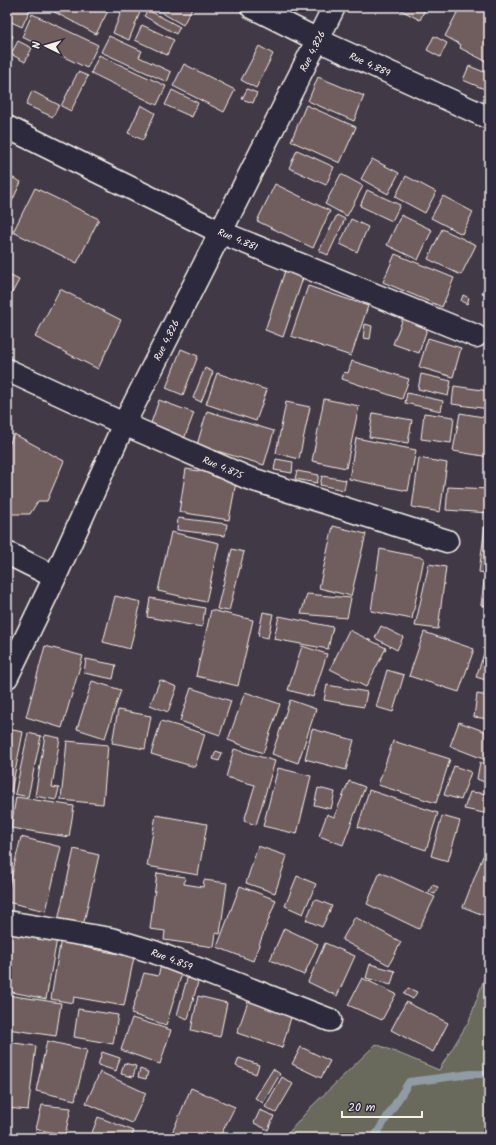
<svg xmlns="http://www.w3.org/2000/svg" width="496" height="1145" font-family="Kalam,sans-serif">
<rect width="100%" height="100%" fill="#423947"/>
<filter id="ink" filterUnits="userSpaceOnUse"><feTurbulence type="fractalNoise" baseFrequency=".025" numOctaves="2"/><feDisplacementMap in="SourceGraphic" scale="8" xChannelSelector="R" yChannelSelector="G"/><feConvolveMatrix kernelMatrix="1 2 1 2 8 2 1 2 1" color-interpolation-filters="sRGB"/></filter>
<g filter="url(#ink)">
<path fill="#696b5c" stroke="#aeaea2" d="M489,965V1138H284L311,1107L376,1044L439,1070L469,1021Z"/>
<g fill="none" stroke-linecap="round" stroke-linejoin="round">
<path stroke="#909ba5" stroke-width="8" d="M374,1138L409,1082L471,1074H489"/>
</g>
<path fill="#705d5d" stroke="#f4f1e8" d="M7,7H31L22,27L7,20Z
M45,7H110L96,34Z
M123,7H142L129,40L113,33Z
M152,7H191L192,8L183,25Z
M395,7H426L420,20Z
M460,7H485L489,9V63L460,48L461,45L445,36Z
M148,10L180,27L176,34L144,16Z
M32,14L98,45L87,68L22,37Z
M142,25L174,40L167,55L135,40Z
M7,33L13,36L7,47Z
M109,36L142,51L139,57L171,72L167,82L101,52Z
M434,36L447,43L440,57L427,50Z
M18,41L32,48L25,62L11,54Z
M259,46L273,54L256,88L241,80Z
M99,55L166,86L157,105L91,73Z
M184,64L235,90L224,112L173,86Z
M469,66L489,74V91L463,80Z
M78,72L88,76L71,111L61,106Z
M318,77L364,96L354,121L308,101Z
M247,89L257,93L253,103L242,99Z
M172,90L198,103L192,117L165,105Z
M32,91L59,105L53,117L26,105Z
M141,105L155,113L143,140L128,133Z
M306,105L356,127L340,163L291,141Z
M297,150L334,167L326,185L289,168Z
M372,159L399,173L388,194L361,179Z
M341,174L363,186L347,216L325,204Z
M7,175L21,182L7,212Z
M406,176L436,192L425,213L395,197Z
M275,184L330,211L313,248L257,221Z
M35,188L99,219L77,263L13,232Z
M367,190L400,205L392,221L360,206Z
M443,196L473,212L462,234L431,218Z
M337,215L345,219L328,255L319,251Z
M401,215L432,230L418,260L387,245Z
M351,219L368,227L357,252L340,244Z
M442,229L476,245L461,275L428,259Z
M395,254L454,278L442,307L383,282Z
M285,271L303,278L283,337L265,330Z
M7,274L19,280L12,293L7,291Z
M489,275V296L482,293Z
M308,286L368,306L351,356L291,336Z
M60,289L121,320L98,369L35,337Z
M463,295L469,298L467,304L461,301Z
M404,316L428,326L419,353L393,344Z
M365,324L372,326L370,339L363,338Z
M428,338L461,348L453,377L419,367Z
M181,349L198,356L183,395L166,388Z
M352,361L409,379L402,399L342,379L344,372L348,373Z
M205,368L213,372L201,402L193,398Z
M217,373L267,390L256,421L206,404Z
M421,374L451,381L448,396L418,389Z
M454,386L489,391V409L452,404Z
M407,393L443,401L441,411L405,403Z
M324,399L359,406L346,468L312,461Z
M159,400L194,413L184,439L150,426Z
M286,402L310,407L299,459L276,453Z
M207,411L274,431L264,465L197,445Z
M373,413L412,420L408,443L369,437Z
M424,413L454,417L451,443L421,439Z
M460,413L489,418V457L453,451Z
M14,434L64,461L47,501H38L30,514H10L7,512V449Z
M356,438L416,450L408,491L349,479Z
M419,458L447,463L440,512L412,507Z
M276,459L293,462L292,473L274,470Z
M186,469L237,477L229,520L179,512Z
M297,471L319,475L317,483L295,479Z
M322,476L346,480L344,490L320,485Z
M448,487L489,489V513L446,510Z
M178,518L227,524L225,536L177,530Z
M333,526L366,534L351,596L319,588Z
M485,526L489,527V606L481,605L485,573L479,572Z
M171,532L219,543L206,602L158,591Z
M232,549L244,552L229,611L217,609Z
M380,549L424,558L412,619L371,611Z
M429,564L446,567L438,629L415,626Z
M307,594L351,598L347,618L301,614Z
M115,596L141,602L130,649L103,642Z
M150,598L205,608L202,627L147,617Z
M211,610L253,620L238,686L196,676Z
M263,612L273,614L268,638L258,636Z
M279,616L333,627L328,649L274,639Z
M381,626L403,637L397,650L375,638Z
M349,630L386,648L366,687L330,669Z
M424,632L474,649L459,692L409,676Z
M489,639V681L476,677Z
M45,646L83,656L62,728L26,717Z
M302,646L327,654L313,697L288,690Z
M86,659L116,665L113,679L84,673Z
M387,670L404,675L393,712L376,707Z
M160,680L177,687L168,712L150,705Z
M92,681L121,690L105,738L77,729Z
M327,685L367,692L364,707L324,700Z
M191,688L231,701L220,735L180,721Z
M245,692L280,704L263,753L228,740Z
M477,694L489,696V719L474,717Z
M290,700L316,709L298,763L272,754Z
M118,710L151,716L145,749L112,743Z
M161,721L205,734L195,767L151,754Z
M459,722L489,733V750L486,760L450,746Z
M7,729L23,732L11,792L7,791Z
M312,729L354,740L346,770L305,759Z
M28,733L41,736L28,797L15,794Z
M45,735L60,738L52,787L59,788L56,800L35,796Z
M67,741L108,745L103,804L61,800Z
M393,741L450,759L436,803L378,785Z
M234,749L275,761L256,825L244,821L255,785L226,777Z
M216,751L222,753L219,761L213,759Z
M480,762L489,766V784L477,779Z
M454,766L471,772L461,800L444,795Z
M278,768L311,776L297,834L263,826Z
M349,781L365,787L343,845L319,836L327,814L334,817Z
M318,788L335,792L331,809L314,805Z
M369,790L438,813L426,850L358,827Z
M470,792L489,794V814L464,809Z
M16,797L74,806L69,837L11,828Z
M156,815L207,824L198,875L147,866Z
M442,816L460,821L448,861L431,856Z
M21,837L61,847L46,911L7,902V895Z
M258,846L287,856L275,893L246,883Z
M74,849L99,855L82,931L57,925Z
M483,856L489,858V909L486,916L463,907Z
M380,872L435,897L419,929L367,904Z
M157,873L185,877L184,884L203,887L204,880L227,883L220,934L216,933L214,947L164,940L165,931L150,929Z
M297,876L316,884L303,914L285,906Z
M432,885L438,887L435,894L429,892Z
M240,886L276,900L253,961L217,947Z
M315,899L332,906L322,927L306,920Z
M355,917L401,942L389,965L342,940Z
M284,928L318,944L304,975L270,960Z
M7,930L57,939L46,999L7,991Z
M61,938L84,941L83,947L134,957L124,1006L74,997L73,1003L51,999Z
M325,943L355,956L337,996L308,982Z
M163,959L184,967L166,1025L131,1014L144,973L158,976Z
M370,964L395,971L391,985L366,978Z
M188,975L199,978L188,1019L177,1015Z
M362,978L396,994L382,1020L348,1005Z
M408,988L417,992L413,999L404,994Z
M251,993L294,1007L282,1048L237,1033Z
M7,995L61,1003L56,1036L7,1029Z
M198,996L227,1003L220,1037L191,1030Z
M406,1002L448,1023L433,1052L391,1030Z
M78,1009L118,1015L113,1044L74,1037Z
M132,1018L171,1030L160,1064L121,1050Z
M47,1041L87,1050L75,1100L36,1091Z
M7,1042L36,1046L28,1110L7,1108Z
M301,1047L330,1061L321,1078L292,1064Z
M102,1052L120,1058L116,1071L98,1065Z
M239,1058L259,1065L256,1074L236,1066Z
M124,1063L136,1066L133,1077L121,1074Z
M140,1069L148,1072L146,1079L138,1077Z
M273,1069L280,1074L263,1103L255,1098Z
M100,1072L146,1093L132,1123L86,1103Z
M282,1077L293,1084L276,1113L265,1107Z
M191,1088L235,1107L219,1138H178L179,1136L172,1133Z
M42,1105L71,1108L65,1135L36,1129Z
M260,1110L274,1116L268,1130L254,1123Z
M98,1117L134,1131L131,1138H90Z"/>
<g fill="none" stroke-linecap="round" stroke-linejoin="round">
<g stroke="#f4f1e8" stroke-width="25">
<path id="minor" d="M252,7L318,40L489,118
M7,127L220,232L476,336
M7,370L124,424L248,478L447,541
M7,553L55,577
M7,677L55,577L124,424L334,7
M7,922L111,939L154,952L330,1020"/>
</g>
<use href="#minor" stroke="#2f2a3d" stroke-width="22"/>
</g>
</g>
<g text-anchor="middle" stroke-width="4" stroke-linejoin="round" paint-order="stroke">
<g font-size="10" fill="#f4f1e8" stroke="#2f2a3d">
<text transform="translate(312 51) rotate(-63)" y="4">Rue 4.826</text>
<text transform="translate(370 64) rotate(25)" y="4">Rue 4.889</text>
<text transform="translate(238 239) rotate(23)" y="4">Rue 4.881</text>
<text transform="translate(166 340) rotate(-63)" y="4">Rue 4.826</text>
<text transform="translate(223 467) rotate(23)" y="4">Rue 4.875</text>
<text transform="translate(172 959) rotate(21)" y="4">Rue 4.859</text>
</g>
</g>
<rect width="496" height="1145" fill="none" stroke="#2f2a3d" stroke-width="24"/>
<rect x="12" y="12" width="472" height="1121" fill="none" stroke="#f4f1e8" stroke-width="1.5" filter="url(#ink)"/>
<g transform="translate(46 46) rotate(275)" stroke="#2f2a3d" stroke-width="3" paint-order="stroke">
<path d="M0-3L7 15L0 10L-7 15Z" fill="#f4f1e8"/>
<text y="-6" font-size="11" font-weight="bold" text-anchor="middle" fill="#f4f1e8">N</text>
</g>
<path d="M342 1111v6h80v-6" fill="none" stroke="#f4f1e8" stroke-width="2"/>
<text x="348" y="1111" font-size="12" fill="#f4f1e8" stroke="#2f2a3d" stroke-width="3" paint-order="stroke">20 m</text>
</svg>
